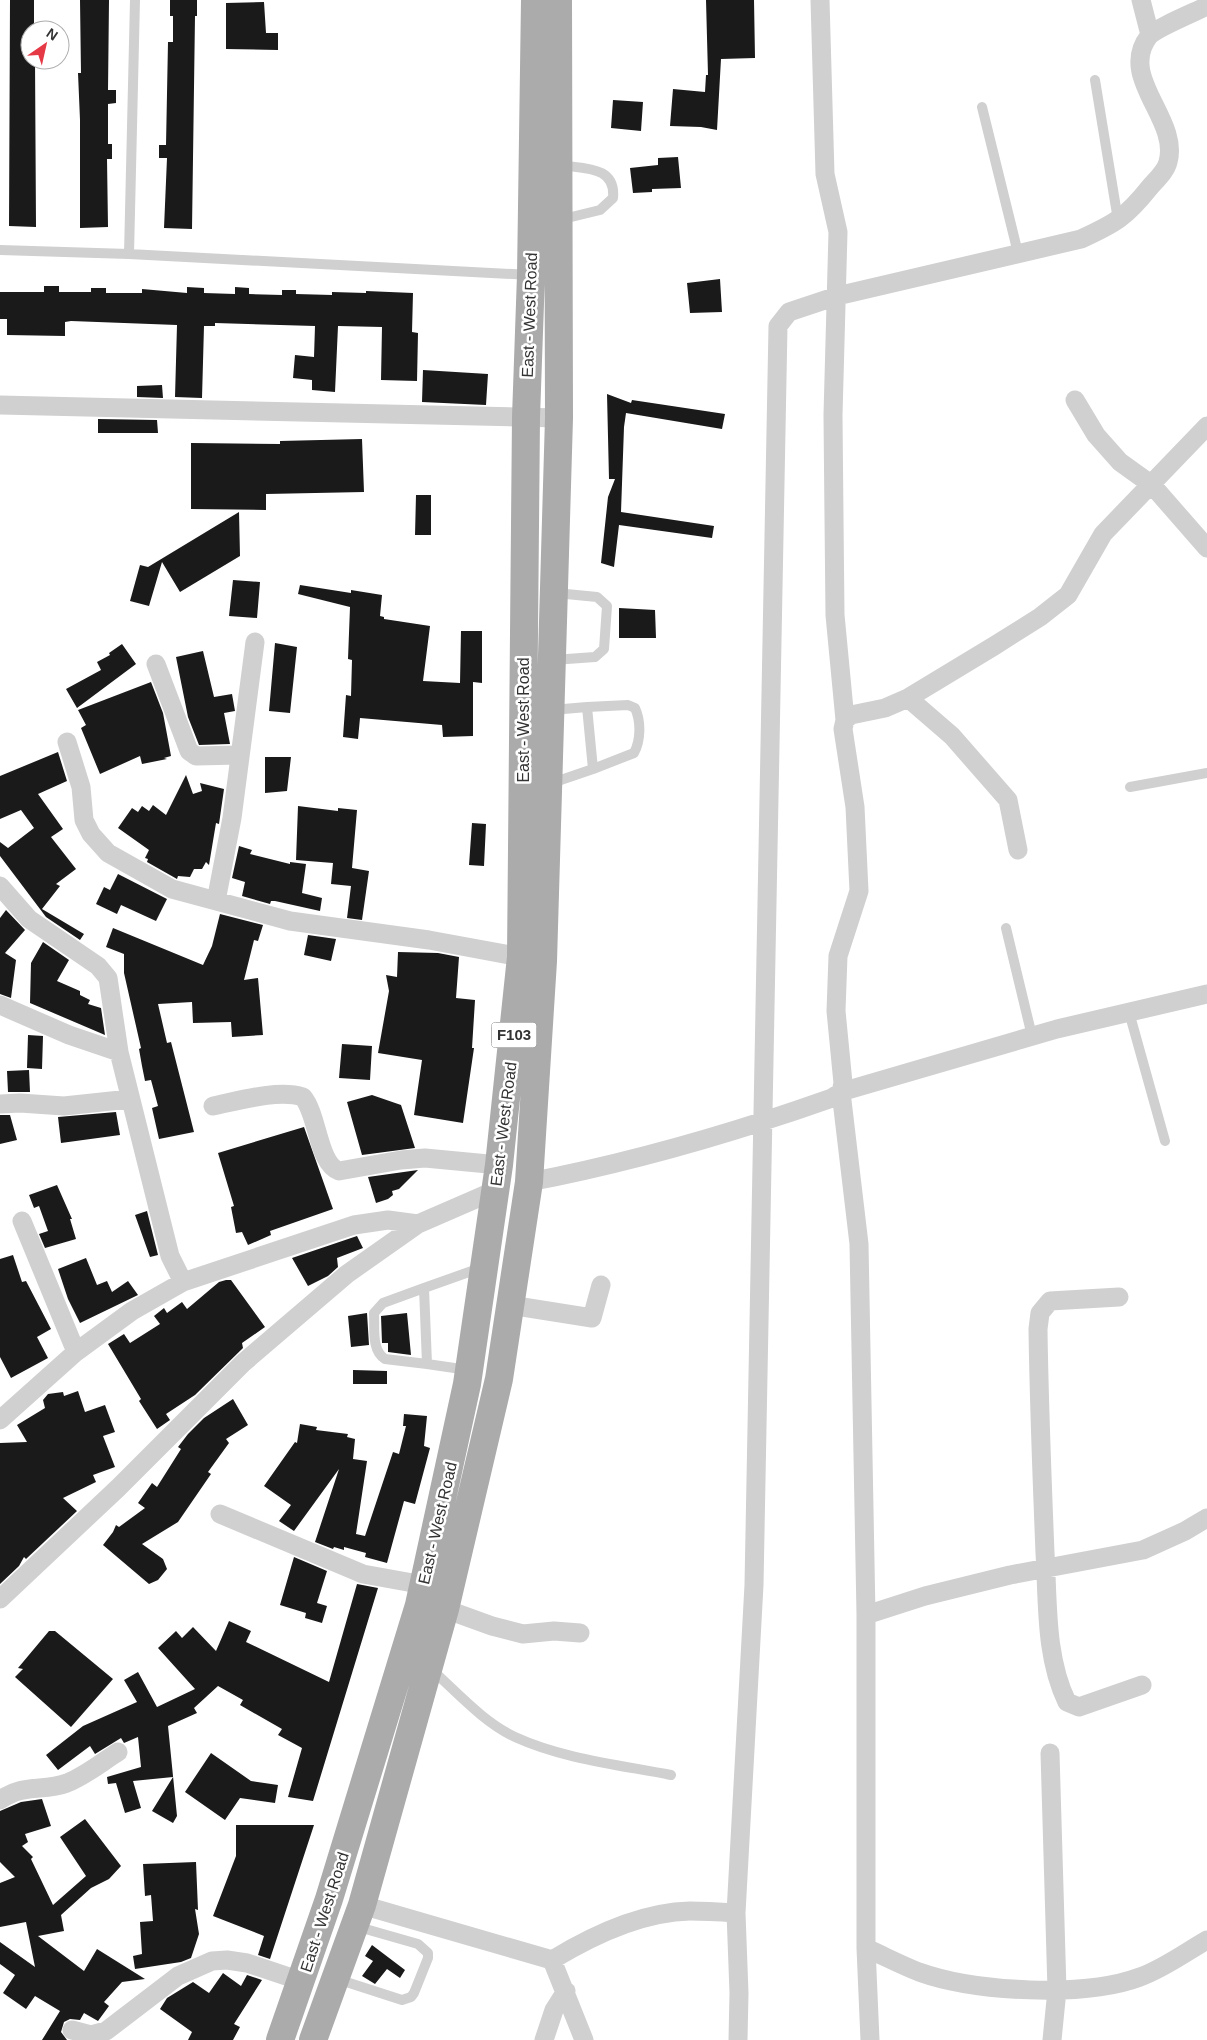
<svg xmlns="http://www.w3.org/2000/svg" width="1207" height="2040" font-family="Arial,sans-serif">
<rect width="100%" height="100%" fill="#fff"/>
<path fill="#1a1a1a" d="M10,0H34V30H30V60H35L36,227L9,226Z
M80,0H109L108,90H116V103L108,104V144H112V159H107L108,227L80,228V120L78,73H81Z
M170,0H197V16H195L192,229L164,228L167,158H159V145H166L168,42H173V16H170Z
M706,0H754L755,58L721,59L717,130L701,127L670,126L673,89L705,92L706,75H708Z
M264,2L266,33H278V50L226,49V3Z
M613,100L643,102L641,131L611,128Z
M678,157L681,188L652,189V192L633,193L630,168L658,165V158Z
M720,279L722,312L690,313L687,283Z
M44,286H59V292H91V288H106V293H142V289L187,293V287L204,288V293L235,294V287L249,288V294L282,295V290H296V294L332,295V292L366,293V291L413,293L412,332L418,333L417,381L381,380L382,327L338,326L335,392L312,390V380L293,378L295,355L314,357L315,326L215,323V326H204L202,398L175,397L177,325L71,321L65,322V336L7,335V319H0V292H44Z
M423,370L488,374L486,405L422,402Z
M162,385L163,398L137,397V386Z
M607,394L631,403L632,400L725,414L722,429L626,413L624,427L621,512L714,526L712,538L619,525L614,567L601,563L608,497L615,479H609Z
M98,419L157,420L158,433H98Z
M362,439L364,492L266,494V510L191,509V443L280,444V441Z
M416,495H431V535H415Z
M239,512L240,556L180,592L162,562L149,606L130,601L140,565L148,567Z
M233,580L260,582L257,618L229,616Z
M300,585L351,593V590L382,595L380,616L384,617V619L430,626L423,681L460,683L461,631H482V683L473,682V736L443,737L442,725L360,718L358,739L343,737L346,695L351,696L352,660L348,659L350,607L298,594Z
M619,608L655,610L656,638H619Z
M275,643L297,647L290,713L269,711Z
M122,644L136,664L77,708L66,689L101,670L97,662L110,655L109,653Z
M203,651L214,697L232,694L235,711L224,713L230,744L199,745L188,717L176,657Z
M151,682L163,713L171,756L164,758L167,759L142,764L140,756L100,774L81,728L86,725L78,710Z
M58,752L67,781L38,794L63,829L51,837L76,869L56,884L60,886L42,909L84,934L80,940L46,917L0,856V842L8,848L34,828L21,810L0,819V776Z
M265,757H291L287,791L265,793Z
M186,775L193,794L202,791L200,783L224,789L219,824L216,823L209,865L206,862L202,869H194L190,877L178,876L177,879L147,862L148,859L145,858L149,850L118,828L132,808L138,812L142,806L149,811L153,805L166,815Z
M298,806L338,811V808L357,810L352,868L369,871L362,920L347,918L351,886L331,884L333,863L296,860Z
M472,823L486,824L484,866L469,865Z
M239,846L252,850L250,854L290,864V862L306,864L302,893L322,898L320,911L275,901H271L270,904L242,896L245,882L232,878Z
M118,874L167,899L156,921L121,905L117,914L96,904L104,887L110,890Z
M6,910L25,930L5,953L16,960L11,998L0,994V918Z
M220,914L263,925L258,941L254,940L244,980L258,978L263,1035L232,1037L231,1022L193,1023L192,1002L158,1004L167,1043L171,1042L194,1132L159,1139L152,1108L158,1106L151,1080L145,1081L142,1066L139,1049L141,1048L124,973V954L106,947L113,928L203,965L212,946Z
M308,935L336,939L331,961L304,955Z
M43,942L69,960L57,981L80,991V995L90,1000L88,1004L101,1008L105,1035L30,1003L31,963Z
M398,952L438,953L459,957L456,998L475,1000L472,1048H474L463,1123L414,1115L422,1060L378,1053L389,991L386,975L397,977Z
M28,1035L43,1036L42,1069L27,1068Z
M342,1044L372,1046L370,1080L339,1078Z
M29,1070L30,1092H8L7,1071Z
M372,1095L401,1105L415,1148L362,1155L347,1102Z
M116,1112L120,1135L61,1143L58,1117Z
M0,1115H10L17,1140L0,1144Z
M304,1127L333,1209L270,1231L271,1235L248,1245L242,1232L236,1233L231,1207L234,1206L218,1153Z
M418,1170L399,1189L392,1191L393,1195L388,1199L376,1203L368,1177Z
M57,1185L72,1219H70L76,1239L45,1248L39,1234L48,1231L39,1206L34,1208L29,1195Z
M147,1211L158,1255L150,1257L135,1215Z
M357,1236L363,1248L337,1258L338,1267L328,1276L308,1286L292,1258Z
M13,1255L22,1282L26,1281L51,1329L37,1337L48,1358L11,1378L0,1357V1259Z
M86,1258L97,1285L107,1281L112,1292L128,1281L138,1295L80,1323L68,1299L58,1269Z
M226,1280H231L265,1327L242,1343L243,1348L195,1395L166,1414L170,1420L157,1429L139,1401L141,1399L108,1344L124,1334L130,1343L160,1324L154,1316L164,1308L167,1313L182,1302L187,1309L219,1282Z
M367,1313L369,1345L351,1347L348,1316Z
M407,1313L411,1355L388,1352V1343H382L381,1316Z
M353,1370L387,1371V1384H353Z
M78,1391L85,1412L105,1405L115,1432L103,1436L115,1467L93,1475L96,1482L63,1498L77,1511L26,1559L24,1557L19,1566L0,1584V1443L27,1442L17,1425L45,1408L43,1400L48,1394L63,1392L64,1396Z
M233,1399L248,1425L226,1439L229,1443L208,1472L211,1474L178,1522L142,1544L163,1559L167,1569L158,1580L149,1584L103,1545L113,1532L116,1525L119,1527L145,1508L138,1503L152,1483L157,1487L181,1449L178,1447L188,1434L204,1418Z
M404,1414L427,1416L424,1446L430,1448L415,1504L404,1501L387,1563L365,1557L366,1553L344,1547V1550L334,1547L333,1549L315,1542L339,1469L294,1531L279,1521L291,1505L264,1486L295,1442L297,1443L300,1424L317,1427L316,1430L348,1434L347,1437L355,1439L353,1459L367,1461L356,1534L365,1536L393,1452L399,1454L406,1426H403Z
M294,1557L327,1571L317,1603L327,1606L322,1623L305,1618L306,1613L280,1605Z
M357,1584L378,1588L313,1801L288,1797L302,1748L278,1735L282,1729L240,1705L243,1700L218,1686L194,1708L197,1713L168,1726L177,1816L173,1823L152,1811L173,1777L133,1781L141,1808L125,1813L116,1783L108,1784L107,1777L141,1767L138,1737L124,1743L121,1738L95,1754L90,1746L58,1770L46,1755L83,1726L137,1702L124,1680L138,1672L157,1707L195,1689L158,1648L176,1631L182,1638L193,1627L216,1651L229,1621L251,1631L246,1642L329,1682Z
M49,1631H55L113,1679L71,1727L15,1677L23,1669L18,1668Z
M211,1753L251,1781L278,1785L275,1803L240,1798L225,1820L185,1792Z
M42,1799L51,1826L25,1834L28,1842L22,1846L33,1857L31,1859L53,1905L86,1876L60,1837L85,1819L121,1866L109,1879L91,1888L61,1915L64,1931L38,1936L84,1971L97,1949L145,1979L122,1982L104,2002L109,2006L98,2021L84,2013L80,2020L70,2019L64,2022L61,2032L67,2040H42L60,2011L35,1996L26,2009L3,1993L15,1975L0,1964V1942L35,1967L26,1922L0,1927V1883L15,1877L0,1862V1811L21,1802Z
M236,1825H314L270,1959L258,1955L264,1936L213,1916L236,1856Z
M196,1862L198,1910L195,1909L199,1934L191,1958L181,1962L135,1969L133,1956L142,1954L140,1922L153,1921L151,1895L145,1896L143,1864Z
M372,1945L405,1970L400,1978L387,1969L375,1984L362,1976L373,1961L365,1956Z
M223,1973L241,1986L247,1975L262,1980L234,2024L240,2027L233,2040H188L192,2032L160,2009L167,1998L193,1982L209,1993Z"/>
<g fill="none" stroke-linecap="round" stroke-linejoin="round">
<path stroke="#d0d0d0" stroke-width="10" d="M1095,80L1118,220
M982,107L1018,253
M559,220L600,210L613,198C616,166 585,169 560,165
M0,250L129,254L531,275
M129,254L135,0
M553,660L595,657L604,649L607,606L597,597L556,593
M587,707L628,705L635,708C641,721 641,740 634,753L593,769
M549,784L593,769L587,707L552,710
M1130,787L1207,773
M1006,928L1032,1036
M1129,1012L1165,1141
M424,1288L383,1303L374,1313C375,1328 371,1350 385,1359L427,1364
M468,1370L427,1364L424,1288L483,1267
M431,1669C457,1692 483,1722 515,1737C563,1759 620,1765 671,1775
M337,1979L402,2000L411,1997L414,1993L428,1958V1953L418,1944L355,1926"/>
<path stroke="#d0d0d0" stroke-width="19" d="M820,0L825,174L838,232L833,415L834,518L835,615L845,720L843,729L855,807L859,891L838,956L836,1011L843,1083L841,1092L859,1244L866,1615V1948L870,2040
M1141,0L1150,35
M1075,400L1096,435L1120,462L1152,485L1207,548
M0,405L559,418
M156,664L189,751L196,756L239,755
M908,698L952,736L1008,800L1018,850
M845,720L851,715L885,708L908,698L994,646L1040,617L1068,595L1103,534L1207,426
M67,742L81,787L84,820L91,834L108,853L172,889L290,921L429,940L521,957
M0,886L29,919L98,966L108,978L119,1052L170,1256L183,1282
M216,901L232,818L255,642
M0,1005L69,1035L119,1052
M0,1104L20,1103L64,1106L130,1099
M213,1106C238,1101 278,1089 303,1097C318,1115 318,1164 339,1171L401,1160L425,1158L499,1165
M529,1182C633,1162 733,1133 832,1098L841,1092L1057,1029L1207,994
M22,1221L76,1352
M1119,1297L1050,1301L1040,1313L1038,1329C1039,1404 1042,1478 1045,1553C1048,1602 1045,1657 1067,1702L1079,1707L1142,1685
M510,1305L592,1318L601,1285
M0,1420L76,1352L132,1311L183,1282L354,1225L388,1220L418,1224
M220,1514L363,1574L424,1585
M0,1599L118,1488L243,1363L347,1274L418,1224L494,1191
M445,1609L492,1626L523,1634L554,1631L580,1633
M866,1615L925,1596L1010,1575L1143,1550L1185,1531L1207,1518
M1050,1753L1057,1990L1052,2040
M0,1800C25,1783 42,1792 67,1783C85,1776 102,1762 118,1752
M362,1905L552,1960C593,1935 641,1912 690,1911C705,1911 721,1912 736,1913
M866,1948C884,1956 901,1965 919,1972C975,1992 1084,1998 1140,1977C1163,1969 1186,1952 1207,1940
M552,1960L584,2040
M72,2030L91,2035L106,2031L178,1976L212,1961L227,1960L247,1963L301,1981
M544,2040L554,2010L566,1991
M738,2040L739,1993L736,1913L754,1585L778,326L789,312L837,296L1081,239C1116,223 1126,217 1150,187C1156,180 1166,171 1168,162C1180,119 1117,77 1149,36C1156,28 1195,12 1207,6"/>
<path stroke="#ababab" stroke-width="28" d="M280,2040L329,1899L419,1605L467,1384L499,1165L521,957L526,417L531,275L535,0
M313,2040L362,1905L445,1609L499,1379L529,1182L543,961L559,418L558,0"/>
</g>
<g text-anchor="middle" stroke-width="5" stroke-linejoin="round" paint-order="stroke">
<rect fill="#fff" stroke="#707070" stroke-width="1" x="491.5" y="1022.5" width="45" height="25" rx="4"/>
<g font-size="15" font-weight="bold" fill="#333">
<text x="514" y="1040">F103</text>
</g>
<g font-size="16" fill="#333" stroke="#fff">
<text transform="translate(529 315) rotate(-88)" y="6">East - West Road</text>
<text transform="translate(523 720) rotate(-90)" y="6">East - West Road</text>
<text transform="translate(503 1124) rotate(-83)" y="6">East - West Road</text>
<text transform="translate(437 1523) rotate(-77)" y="6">East - West Road</text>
<text transform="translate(324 1912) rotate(-72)" y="6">East - West Road</text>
</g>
</g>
<g transform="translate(45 45) rotate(34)"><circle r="24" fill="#ffffff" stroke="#adadad"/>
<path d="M0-4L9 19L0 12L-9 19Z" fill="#e63946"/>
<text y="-8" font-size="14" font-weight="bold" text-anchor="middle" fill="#333333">N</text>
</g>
</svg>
